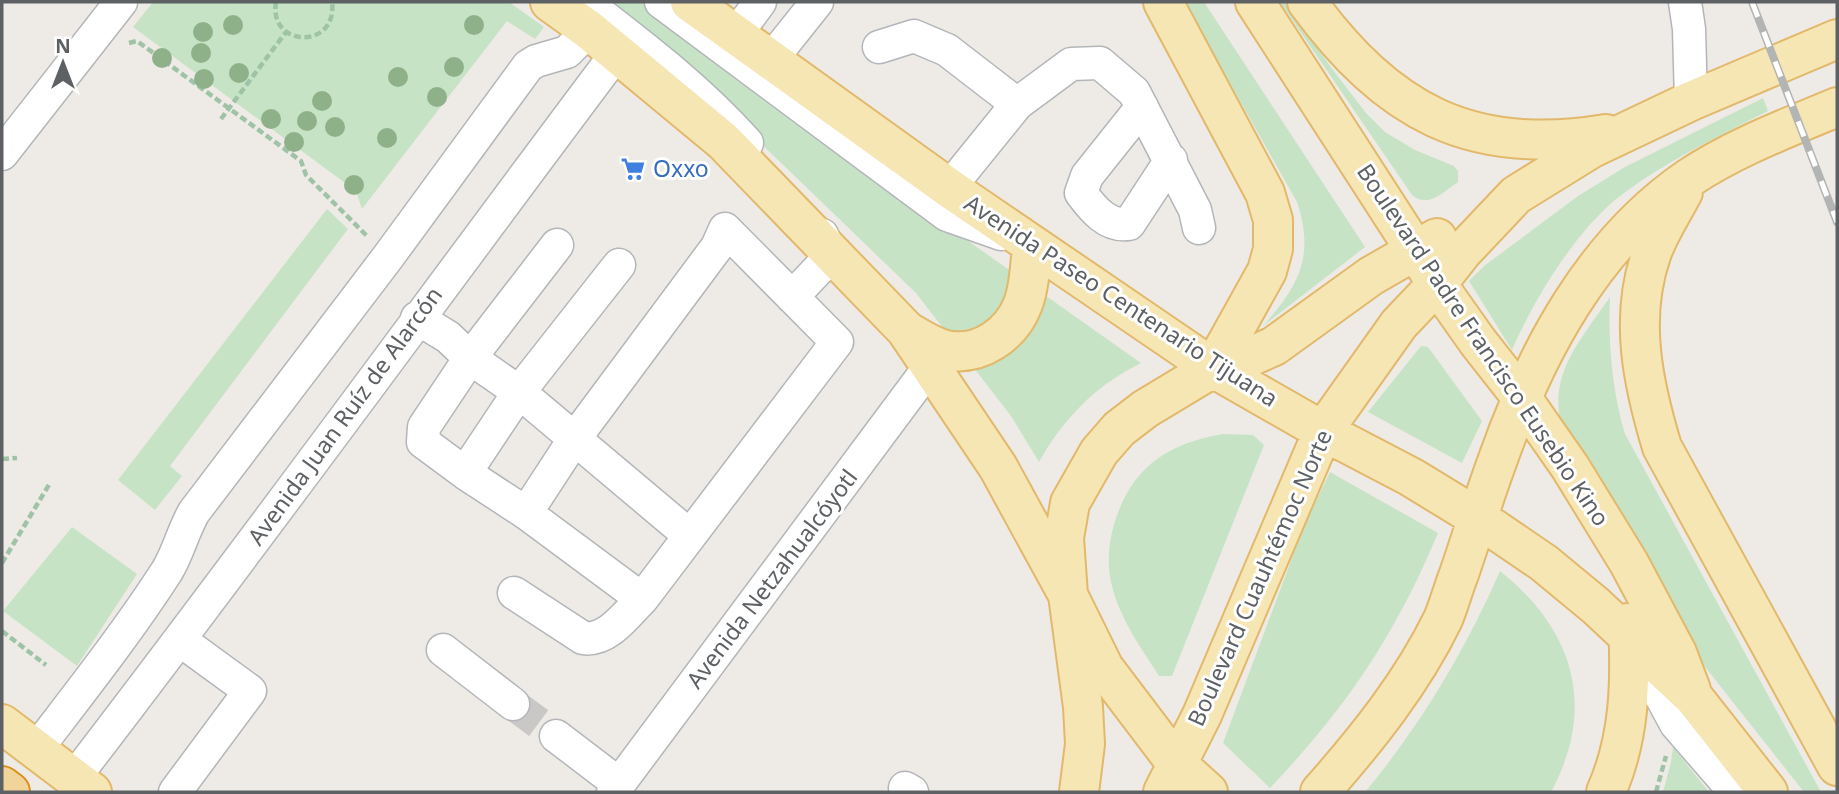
<svg xmlns="http://www.w3.org/2000/svg" width="1839" height="794" font-family="'Noto Sans',sans-serif">
<rect width="100%" height="100%" fill="#eeebe6"/>
<path fill="#c7e3c5" d="M153,2H509L544,27L535,39L507,21L362,209L356,191L133,27Z
M594,2H647L913,202L1141,363C1095,386 1064,418 1039,462L1011,416L916,293L692,77Z
M1184,2H1204L1365,247L1263,326C1299,285 1315,257 1297,202Z
M1280,2H1284L1333,70L1366,113L1385,132L1415,150L1454,166L1458,171V182C1443,192 1428,209 1412,195Z
M1763,98L1768,111C1715,138 1662,163 1615,200C1574,234 1533,301 1512,350L1469,281L1484,266L1578,196L1625,167Z
M327,209L348,229L170,466L182,476L155,510L118,480Z
M1610,297C1608,343 1612,390 1625,434L1821,792H1804L1702,663L1571,455C1540,384 1571,353 1610,297Z
M1421,346L1428,347L1482,421L1462,463L1368,412Z
M1223,434L1253,435L1264,445L1172,676H1159C1141,648 1120,619 1112,586C1106,564 1109,539 1116,518C1134,465 1170,443 1223,434Z
M1330,472L1438,533C1395,636 1346,708 1270,788L1223,743L1304,526Z
M72,527L137,574L77,666L3,611Z
M1500,571C1574,630 1597,707 1551,792H1365C1420,726 1465,651 1500,571Z
M1673,747L1709,792H1663L1671,762Z"/>
<g fill="none" stroke-linecap="round" stroke-linejoin="round">
<path stroke="#cac8c6" stroke-width="32" stroke-dasharray="32 16" stroke-linecap="butt" d="M513,704L556,736"/>
<g stroke="#b3b6b9" stroke-width="35">
<path id="minor" d="M585,2C642,46 699,89 747,143
M661,2L947,215L1001,234
M1685,2L1689,29L1691,101
M735,36L760,2
M879,47L914,36L947,50L1017,104
M770,61L817,2
M1142,107L1087,176L1081,193C1093,209 1107,227 1129,224L1171,160
M2,154L121,2
M949,188L1017,104L1071,64L1100,63L1134,92L1195,210L1199,228
M557,245L470,358L424,427L423,442L465,473L526,513L642,599
M792,297L832,255L822,235
M417,318L448,337L470,358L519,392L689,535
M465,473L519,392L619,265
M514,593L583,638C607,642 626,615 642,599L837,342L725,229L717,247L575,438L526,513
M443,650L513,704
M1638,654L1676,724L1735,792
M556,736L619,784
M36,750C81,691 127,633 167,571C178,553 183,531 194,512L388,257L528,66L536,61L567,52L589,30
M74,778C258,539 435,295 616,54
M905,788L912,792
M175,792L250,691L180,640
M613,792L931,365"/>
</g>
<g stroke="#e2b86b" stroke-width="42">
<path id="major" d="M550,2L589,30L723,141L906,330L998,467L1068,595L1104,668L1176,763L1208,792
M690,2L949,188L1213,368L1323,431L1411,477L1478,518L1544,563L1596,606L1694,698L1768,792
M1255,2L1437,284L1478,342L1522,398L1570,467L1629,563L1677,653L1691,690
M1307,2C1387,111 1469,157 1606,134
M1683,192C1672,213 1658,234 1651,255C1629,319 1643,384 1662,447L1837,766
M907,331C919,338 932,347 946,350C979,357 1011,335 1023,304C1030,285 1030,264 1032,245
M1213,368L1254,355L1274,346L1371,276L1437,238
M2,724L92,792
M1079,792L1085,744L1083,707L1068,595L1064,538L1070,503L1099,452L1119,429L1145,409L1213,368L1267,271L1273,249V220L1265,193L1163,2
M1163,792L1202,715L1323,431L1399,324L1437,284L1463,251L1516,195L1592,148L1691,101L1837,39
M1320,792C1366,740 1412,683 1443,619C1449,605 1453,589 1459,574C1472,536 1484,497 1498,459C1536,352 1593,244 1689,178C1734,148 1787,128 1837,107
M1606,792C1630,738 1631,682 1628,623"/>
</g>
<g stroke="#da901a" stroke-width="42">
<path id="highway" d="M2,786L10,792"/>
</g>
<path stroke="#9fc3a6" stroke-width="4.5" stroke-dasharray="7 3.5" stroke-linecap="butt" d="M276,2C268,48 338,50 332,2
M129,43L137,41L301,161L306,175L367,236
M221,119L286,32
M2,459L17,458
M2,563L50,483
M2,631L46,665
M1656,792L1666,756"/>
<use href="#minor" stroke="#fff" stroke-width="32"/>
<use href="#major" stroke="#f6e6b3" stroke-width="38"/>
<use href="#highway" stroke="#f1d499" stroke-width="38"/>
<g stroke="#b3b4b4" stroke-width="8">
<path id="rail" d="M1752,2L1837,222"/>
</g>
<use href="#rail" stroke="#fff" stroke-width="5" stroke-dasharray="16" stroke-linecap="butt"/>
</g>
<g fill="#8fb18a">
<circle cx="233" cy="25" r="10"/>
<circle cx="474" cy="25" r="10"/>
<circle cx="203" cy="32" r="10"/>
<circle cx="201" cy="53" r="10"/>
<circle cx="162" cy="58" r="10"/>
<circle cx="454" cy="67" r="10"/>
<circle cx="239" cy="73" r="10"/>
<circle cx="398" cy="77" r="10"/>
<circle cx="204" cy="79" r="10"/>
<circle cx="437" cy="97" r="10"/>
<circle cx="322" cy="101" r="10"/>
<circle cx="271" cy="119" r="10"/>
<circle cx="307" cy="121" r="10"/>
<circle cx="335" cy="127" r="10"/>
<circle cx="387" cy="138" r="10"/>
<circle cx="294" cy="142" r="10"/>
<circle cx="354" cy="185" r="10"/>
</g>
<defs>
<g id="supermarket-bare" transform="scale(1.89)"><path d="M-6-5.5h2.5l.6 2H6L4.5 2H-2.5L-4.4-4H-6ZM-1.5 3.2a1.3 1.3 0 1 0 .1 0ZM3 3.2a1.3 1.3 0 1 0 .1 0Z" fill="#3f7fe0" stroke="#fff" stroke-width="2.5" paint-order="stroke"/></g>
</defs>
<g fill-rule="evenodd">
<use href="#supermarket-bare" x="633" y="169"/>
</g>
<g text-anchor="middle" stroke-width="6" stroke-linejoin="round" paint-order="stroke">
<g font-size="23" fill="#366cbe" stroke="#fff" text-anchor="start">
<text x="653" y="177">Oxxo</text>
</g>
<g font-size="23" fill="#5d6164" stroke="#fff">
<text transform="translate(1121 301) rotate(33)" y="8">Avenida Paseo Centenario Tijuana</text>
<text transform="translate(1483 345) rotate(56)" y="8">Boulevard Padre Francisco Eusebio Kino</text>
<text transform="translate(345 416) rotate(-54)" y="8">Avenida Juan Ruíz de Alarcón</text>
<text transform="translate(1260 578) rotate(-66)" y="8">Boulevard Cuauhtémoc Norte</text>
<text transform="translate(772 579) rotate(-53)" y="8">Avenida Netzahualcóyotl</text>
</g>
</g>
<rect width="1839" height="794" fill="none" stroke="#5d6164" stroke-width="7"/>
<g transform="translate(63 63)" stroke="#ffffff" stroke-width="5" paint-order="stroke">
<path d="M0-5L12 26L0 18L-12 26Z" fill="#5d6164"/>
<text y="-10" font-size="19" font-weight="bold" text-anchor="middle" fill="#5d6164">N</text>
</g>
</svg>
